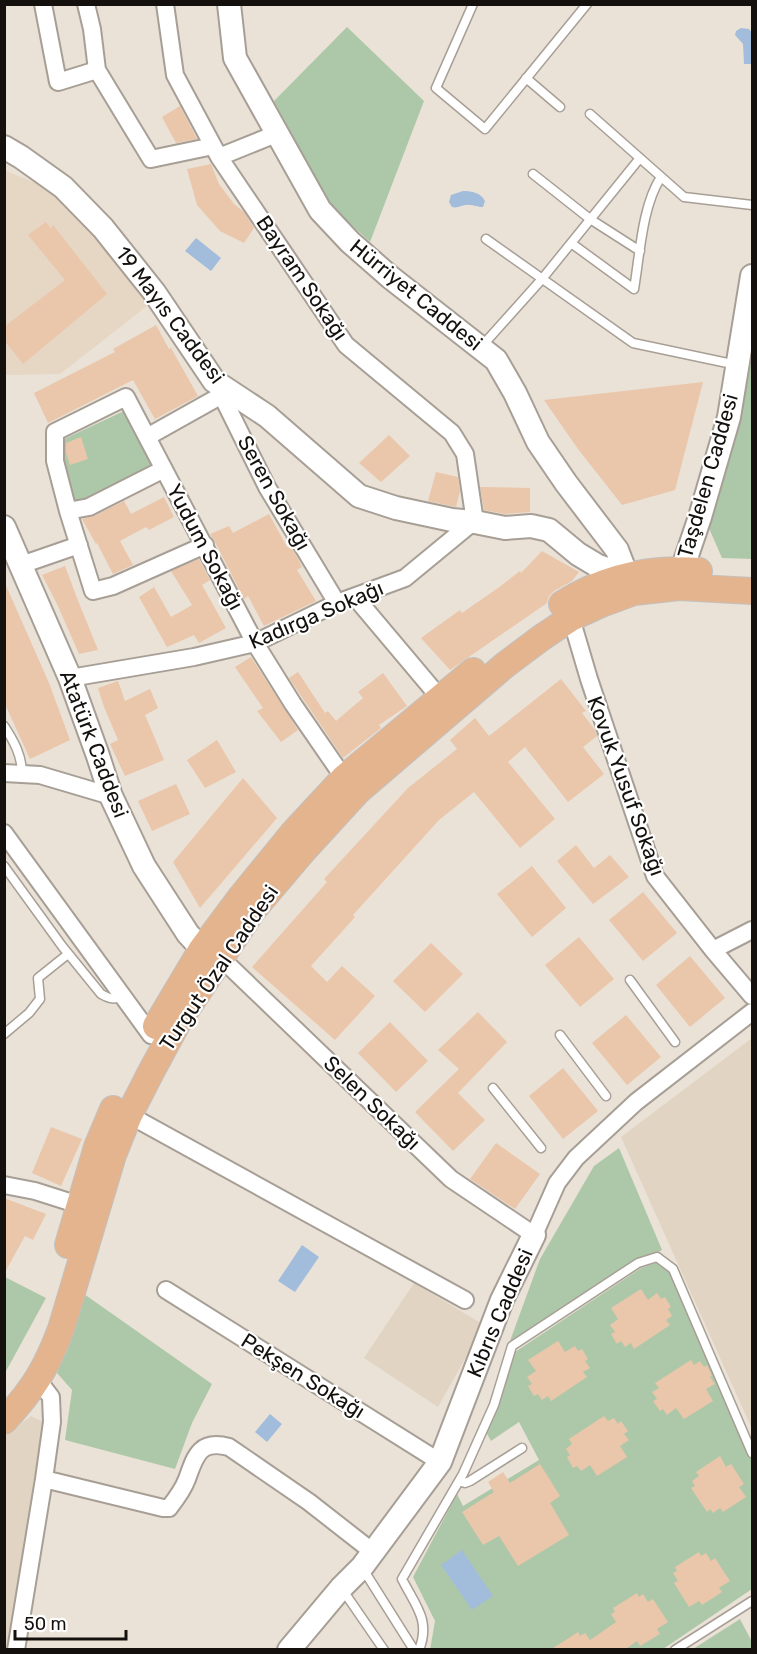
<svg xmlns="http://www.w3.org/2000/svg" width="757" height="1654" font-family="Rubik,sans-serif">
<rect width="100%" height="100%" fill="#eae2d7"/>
<path fill="#e1d4c3" d="M752,1038V1429L621,1137Z
M414,1283L484,1325L438,1407L364,1358Z
M31,1416L52,1426L19,1649L5,1650V1436Z"/>
<path fill="#e6d6c4" d="M4,170L67,196L152,302L60,374L5,375Z"/>
<path fill="#adc8a8" d="M347,27L424,101L370,242L331,206L274,101Z
M752,342V559L722,558L708,526Z
M126,410L155,469L93,501L71,503L69,499L60,441Z
M619,1148L662,1250L510,1341L540,1259L594,1166Z
M656,1263L671,1270L752,1459V1589L663,1649L430,1650L435,1621L413,1577L457,1494L463,1506L539,1460L519,1422L491,1441L486,1432L515,1352L641,1268Z
M5,1277L46,1298L5,1373Z
M84,1294L212,1384L192,1423L175,1469L65,1440L72,1390L57,1373Z
M740,1619L751,1640L752,1649H693Z"/>
<path fill="#a2bcdc" d="M741,28L749,29L752,33V64H744L743,44L735,35L736,31Z
M463,191C472,191 481,193 485,201L483,207C477,207 475,205 469,205C462,204 459,209 452,207L449,202L451,195Z
M196,238L221,258L211,271L185,251Z
M302,1245L319,1257L295,1292L278,1281Z
M270,1414L282,1424L267,1442L255,1432Z
M462,1550L493,1596L472,1610L441,1565Z"/>
<path fill="#eac6ab" d="M180,106L197,139L176,143L162,117Z
M211,164L219,184L234,204L244,212L254,228L244,243L220,231L197,205L187,169Z
M46,222L51,229L53,225L107,294L23,364L4,340V327L65,280L28,235Z
M156,325L169,349L171,348L198,396L155,419L133,380L48,423L34,393L115,352L113,349Z
M703,382L675,490L622,505L578,449L544,400Z
M389,435L410,456L381,482L359,463Z
M81,437L88,459L70,465L66,453V443Z
M436,472L458,477L460,491L456,507L428,501Z
M480,487L530,488V512L505,514L484,510Z
M164,497L174,517L149,530L146,527L120,541L133,565L113,574L97,543L96,544L82,519L93,516L124,501L131,514Z
M269,514L287,547L290,546L295,553L302,567L297,570L316,601L264,626L248,596L244,599L214,540L210,534L229,526L233,533Z
M542,551L579,572L572,581L554,591L549,596L547,603L450,670L421,638L460,610L462,613L498,588L520,571L521,573Z
M199,559L210,580L202,585L226,628L199,643L194,635L167,647L139,597L154,587L171,617L192,605L171,571Z
M65,566L77,598L98,650L79,654L57,604L42,575Z
M4,581L49,683L70,740L30,759L4,702Z
M251,657L298,730L281,742L257,711L263,708L235,667Z
M298,672L325,713L328,711L336,721L363,698L358,692L383,673L407,706L379,725L381,728L343,758L289,678Z
M561,679L586,711L582,713L595,730L597,736L583,747L604,774L568,802L525,747L508,762L555,819L520,848L474,792L439,820L353,915L355,917L311,966L327,982L342,966L375,996L335,1040L252,967L327,882L324,879L408,788L457,749L450,740L475,718L489,736Z
M118,681L125,701L150,689L158,708L145,715L164,760L125,776L110,744L118,740L104,707L98,688Z
M217,740L236,772L205,788L187,760Z
M243,778L277,818L200,908L173,862Z
M176,784L190,814L152,831L138,801Z
M576,845L594,868L610,855L629,877L593,904L557,861Z
M532,866L566,908L532,937L497,894Z
M643,892L677,933L643,961L609,920Z
M579,937L614,979L580,1007L545,965Z
M431,943L463,974L425,1012L393,981Z
M690,956L725,998L690,1027L656,985Z
M478,1012L507,1042L458,1093L485,1120L453,1151L415,1112L459,1069L438,1050Z
M626,1015L661,1057L627,1085L592,1043Z
M390,1022L428,1061L396,1092L358,1053Z
M563,1068L598,1111L563,1139L529,1096Z
M51,1127L82,1139L61,1186L32,1173Z
M496,1143L540,1174L515,1209L470,1179Z
M4,1198L46,1214L33,1240L25,1236L4,1274Z
M641,1289L648,1300L657,1293L661,1299L665,1297L671,1307L668,1309L672,1316L666,1320L670,1325L634,1349L631,1343L625,1347L621,1341L617,1344L611,1334L615,1332L610,1325L618,1319L611,1308Z
M558,1341L565,1352L575,1346L578,1351L582,1349L588,1359L585,1361L590,1368L583,1372L587,1377L551,1401L548,1396L542,1400L538,1394L534,1396L528,1386L532,1384L527,1377L536,1371L528,1360Z
M691,1360L694,1365L700,1361L704,1367L707,1365L712,1376L710,1377L715,1384L706,1389L713,1401L684,1419L676,1408L667,1415L663,1409L660,1411L653,1401L657,1399L652,1392L659,1388L655,1383Z
M604,1416L608,1421L614,1418L618,1424L621,1421L628,1431L624,1434L629,1440L620,1446L627,1457L597,1476L590,1465L581,1471L577,1466L573,1468L567,1457L570,1455L566,1449L572,1444L569,1439Z
M720,1456L726,1467L731,1464L744,1484L739,1487L746,1497L723,1512L720,1508L713,1513L710,1509L707,1512L691,1488L695,1486L692,1481L699,1476L696,1472Z
M540,1464L560,1496L550,1503L569,1535L518,1566L499,1536L483,1545L462,1512L494,1492L488,1482L503,1472L510,1483Z
M699,1552L701,1556L706,1553L711,1561L715,1558L730,1581L719,1588L722,1592L702,1605L699,1601L689,1607L674,1583L678,1581L673,1573L677,1571L675,1567Z
M637,1593L639,1597L643,1594L648,1602L653,1599L668,1622L657,1629L660,1634L640,1646L637,1641L624,1650H550L578,1632L580,1636L585,1633L590,1640L616,1622L611,1614L615,1612L613,1608Z"/>
<g fill="none" stroke-linecap="round" stroke-linejoin="round">
<g stroke="#a79f95" stroke-width="11">
<path id="lane" d="M473,4L436,88L485,129L587,4
M526,78L560,107
M590,114L684,197L752,205
M533,174L590,219L640,251
M486,239L633,343L737,365
M571,243L634,289C640,254 642,206 661,177
M482,346L542,279L640,158
M4,726C14,741 22,756 22,774
M4,866L62,946L101,994C110,999 114,1000 123,996
M630,980L675,1042
M4,1034L29,1013L40,999L38,978L68,954
M560,1035L606,1096
M493,1088L541,1148
M459,1481L465,1483L470,1481L522,1448
M363,1569L414,1650
M342,1589L384,1650
M419,1650C431,1620 415,1605 402,1579L463,1474L494,1405L512,1346L638,1263L657,1257L673,1269L752,1453
M675,1650L752,1601"/>
</g>
<g stroke="#a79f95" stroke-width="20">
<path id="street" d="M43,4L58,82L97,70
M86,4L92,29L97,70L151,159L213,146
M165,4L175,75L219,157L346,345L452,433L465,454L475,522
M219,157L276,134
M216,384L267,487L337,603
M147,437L222,395
M68,511L89,507L164,469
M205,545L113,586L93,591L68,511L55,461V432L126,397L255,643L293,704L344,778
M21,565L79,545
M355,597L440,698
M571,618L589,679L655,876L713,950L752,996
M70,678L194,657L255,643L337,603L405,578L473,522
M4,773L40,775L111,796
M4,833L151,1035
M713,950L752,930
M222,959L451,1179L534,1235L557,1183L576,1158L636,1102L752,1012
M129,1115L465,1300
M4,1185L35,1191L79,1205
M166,1290L440,1462
M44,1479L163,1508H169C176,1499 183,1490 187,1479C195,1457 199,1439 229,1447L309,1502L373,1552
M16,1650L44,1479L52,1422L51,1397L38,1380"/>
</g>
<g stroke="#a79f95" stroke-width="26">
<path id="secondary" d="M229,4L235,58L320,210L350,242L390,277L496,360L515,393L538,442L566,483L617,550L627,576
M4,147L21,157L63,187L103,228L154,292L214,381L267,416L359,496L396,508L452,520L473,522
M475,522L505,528L531,526L549,530L578,554L598,566L627,576
M4,527L70,678L98,756L111,796L144,866L188,934L202,949
M682,570L700,517L729,417L752,276
M289,1650L341,1588L362,1567L440,1462L502,1300L534,1235"/>
</g>
<g stroke="#c2c1c0" stroke-width="28">
<path id="primary" d="M562,604C604,577 650,567 699,571
M156,1026L202,949L240,898L293,833L344,778L473,671
M68,1245L97,1147L113,1109
M4,1421C33,1390 46,1369 61,1329L113,1155L129,1115L151,1072L178,1022L253,910L304,850L358,791L505,665L541,638L571,618L599,605L634,592L679,587L752,591"/>
</g>
<use href="#lane" stroke="#fff" stroke-width="8"/>
<use href="#street" stroke="#fff" stroke-width="16"/>
<use href="#secondary" stroke="#fff" stroke-width="22"/>
<use href="#primary" stroke="#e4b48e" stroke-width="26"/>
</g>
<g text-anchor="middle" stroke-width="4.5" stroke-linejoin="round" paint-order="stroke">
<g font-size="21" fill="#13100d" stroke="#fff">
<text transform="translate(302 278) rotate(56)" y="7">Bayram Sokağı</text>
<text transform="translate(416 295) rotate(39)" y="7">Hürriyet Caddesi</text>
<text transform="translate(170 315) rotate(53)" y="7">19 Mayıs Caddesi</text>
<text transform="translate(708 476) rotate(-74)" y="7">Taşdelen Caddesi</text>
<text transform="translate(274 493) rotate(61)" y="7">Seren Sokağı</text>
<text transform="translate(205 547) rotate(62)" y="7">Yudum Sokağı</text>
<text transform="translate(316 615) rotate(-23)" y="7">Kadırga Sokağı</text>
<text transform="translate(94 744) rotate(69)" y="7">Atatürk Caddesi</text>
<text transform="translate(626 786) rotate(70)" y="7">Kovuk Yusuf Sokağı</text>
<text transform="translate(219 968) rotate(-56)" y="7">Turgut Özal Caddesi</text>
<text transform="translate(372 1103) rotate(44)" y="7">Selen Sokağı</text>
<text transform="translate(500 1313) rotate(-67)" y="7">Kıbrıs Caddesi</text>
<text transform="translate(303 1376) rotate(32)" y="7">Pekşen Sokağı</text>
</g>
</g>
<rect width="757" height="1654" fill="none" stroke="#13100d" stroke-width="12"/>
<path d="M15 1630v9h111v-9" fill="none" stroke="#13100d" stroke-width="3"/>
<text x="24" y="1630" font-size="18" fill="#13100d" stroke="#ffffff" stroke-width="4.5" paint-order="stroke">50 m</text>
</svg>
